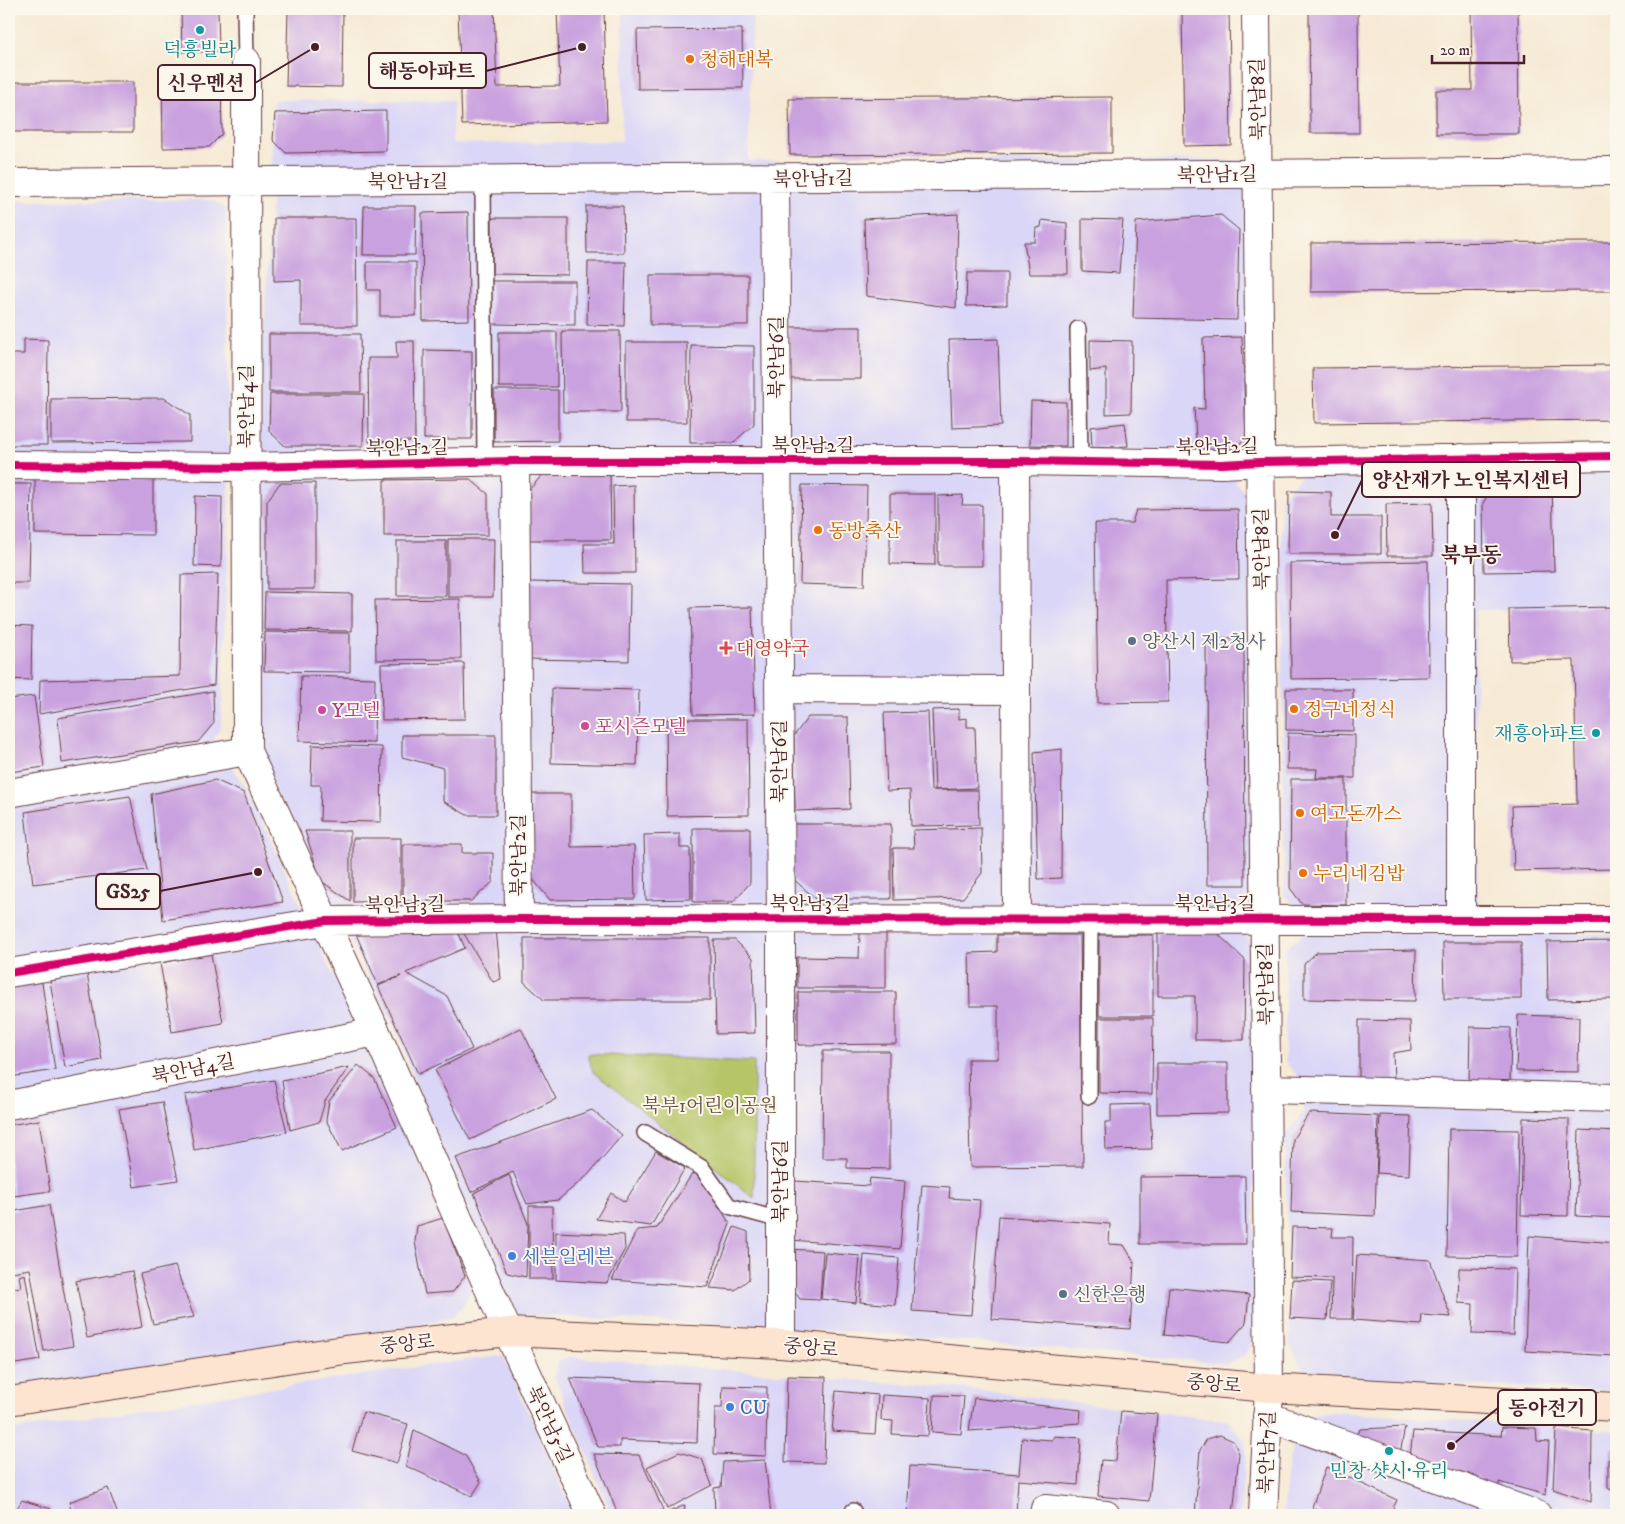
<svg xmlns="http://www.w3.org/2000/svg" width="1625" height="1524" font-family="'IM FELL DW Pica','Noto Serif KR',serif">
<rect width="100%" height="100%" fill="#fbf7ec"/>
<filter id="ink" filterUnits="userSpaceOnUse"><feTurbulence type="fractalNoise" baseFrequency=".02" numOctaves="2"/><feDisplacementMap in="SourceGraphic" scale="10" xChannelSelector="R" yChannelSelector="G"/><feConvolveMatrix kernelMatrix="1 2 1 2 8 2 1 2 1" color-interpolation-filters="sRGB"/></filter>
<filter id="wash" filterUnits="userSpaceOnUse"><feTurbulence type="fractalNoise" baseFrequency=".0096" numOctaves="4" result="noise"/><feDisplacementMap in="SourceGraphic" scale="20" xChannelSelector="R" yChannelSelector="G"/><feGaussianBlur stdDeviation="1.12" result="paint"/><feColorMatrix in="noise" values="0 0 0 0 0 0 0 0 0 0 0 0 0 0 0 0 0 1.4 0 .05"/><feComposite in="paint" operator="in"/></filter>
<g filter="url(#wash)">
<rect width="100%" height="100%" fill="#f6ead5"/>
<path fill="#dad6f7" d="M623,9H753L748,161L1241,160L1251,207L1254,439L1236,458V484L1252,499L1256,885L1241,902L1239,928L1256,947L1253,1337L1246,1355L1226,1364L891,1334L514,1314L501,1294L394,1028L274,788L261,733L255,494L271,203L273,100L453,101L452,144L622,141Z
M213,200L226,209L229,499L221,726L214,739L245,786L278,856L467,1265L473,1288L463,1306L453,1316L411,1327L9,1391V201Z
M1496,468H1616V607L1475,610L1478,909L1297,907L1284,895L1281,497L1303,475Z
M1307,931L1616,934V1391L1325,1379L1311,1374L1301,1366L1290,1345L1285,1135L1303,1113L1305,1085L1285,1061V949Z
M503,1356L574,1515H9V1431L155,1406L450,1362Z
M569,1357L967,1389L1228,1421L1246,1443L1240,1515H612L554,1376L558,1362Z
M1333,1412L1616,1431V1515H1283L1289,1459L1296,1438L1305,1421L1316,1415Z"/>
<path fill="#b6c568" stroke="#80724a" d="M588,1054L754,1062V1198L593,1072Z"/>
<g id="blocks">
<path fill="#c9a1df" d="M181,9H218L219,52H182Z
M288,9H343L342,87L286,86Z
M458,9H494L497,87L560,86L557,9H604L607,121L462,125Z
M1182,9H1229L1231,145L1184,146Z
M1309,9H1358L1359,133H1310Z
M1471,9H1518L1519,134H1436V90H1472Z
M742,29L743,88L638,89L637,30Z
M221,74L222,134L209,147L163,148L162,75Z
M9,82H133V132H9Z
M1112,97V153L790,155L789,99Z
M386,111V151L286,153L273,140L275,113Z
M364,206H416L415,255H363Z
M586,206H623L624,253H587Z
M468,212L469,320L423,321L422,213Z
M958,214L956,308L866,296L864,219Z
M1221,215L1239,230L1237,320L1133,318L1136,222Z
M274,218H356L357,326H301V280L274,281Z
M492,218H568V275L492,274Z
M1082,219L1123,220L1119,273L1082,271Z
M1042,220L1067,223L1068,274H1029L1024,242H1035L1036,228L1041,227Z
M1616,242V291L1311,292V243Z
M367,262H416V316H380V290H367Z
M588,262H626L624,326L587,325Z
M967,273H1007V305L966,306Z
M650,275H748V325H650Z
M491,281H575V325L492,324Z
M789,327H861V379H789Z
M562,331H620L621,412H563Z
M499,332H557V387H499Z
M269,334H360L361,392H269Z
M1242,337L1246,436L1229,457L1197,453L1194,408L1205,409L1203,338Z
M24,339L48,340L47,445H9V354H24Z
M998,339L1001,426L952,428L949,340Z
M1090,340L1132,341L1131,413L1106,414V369L1090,371Z
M396,341H414L415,441L369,442L368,358H397Z
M626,342H687V422H626Z
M691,345L754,346V424L733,443H690Z
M424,350L472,351V439H424Z
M1616,365V420L1314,423L1313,368Z
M494,390H558V441L494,442Z
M270,394H364L363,446H285L269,431Z
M164,398L190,415V442L51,443V399Z
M1031,401L1066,402V446L1030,445Z
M1125,423L1128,446L1092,448L1091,427Z
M545,472H610L611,540H529V490Z
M1552,478L1554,571L1484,572L1483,503L1498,479Z
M35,479L153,480V535L35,534Z
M470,479L488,494V535L384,536V480Z
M280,483H315V589H267V501Z
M9,484H31L29,583H9Z
M634,485L635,573H585L584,544H614L613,486Z
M802,485L867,486L864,586L800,584Z
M1289,491L1331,492V517H1381V554H1288Z
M890,494H935V565L890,564Z
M963,495L962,505H982V566H938V496Z
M195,496L222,497L221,567L194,566Z
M1432,503L1433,556H1387L1386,504Z
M1238,509L1239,579L1166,580L1168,702L1098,703L1095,523H1132L1136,510Z
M448,539H494L493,597H448Z
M397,541H446V596H397Z
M1428,561L1429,677L1291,679L1290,563Z
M218,574L214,685L39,714L40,680L180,676L181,575Z
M529,582L630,584L629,661L528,659Z
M265,592L352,594V631L264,630Z
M460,599L461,659L376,660L375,600Z
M752,607L755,714L693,715L690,608Z
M1616,607V869L1514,871L1512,806L1577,804L1574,660L1510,661L1509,609Z
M9,625L32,626L31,680L9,679Z
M265,632L350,633V672L264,671Z
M1217,638H1244L1245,885H1207L1206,643Z
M464,663L465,719L382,720L381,664Z
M301,676L375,678L374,743L299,741Z
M552,688L639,690L637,765L551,763Z
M1286,689H1353V731L1286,730Z
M213,691L214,723L198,742L62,763L58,718Z
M34,696L44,767L10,772L9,699Z
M959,709V719L967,718V727H975L977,788L935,790L932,710Z
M928,712L931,790H978L979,825L911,826L910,790L887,791L884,713Z
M808,717H848L850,809L795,811L794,736Z
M666,719H748L749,815L667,816Z
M1288,733L1355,735V778H1316L1317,769H1287Z
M402,735H496V815H467L443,801V768L402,757Z
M312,745L382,747L381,822L320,821L321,785H311Z
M1062,749L1061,878L1038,879L1034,752Z
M1291,779H1346V905L1302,904L1290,888Z
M215,780L244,793L283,902L163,920L151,794Z
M531,794H571V847L634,846L635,899L550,900L532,878Z
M130,796L147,870L33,884L25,812Z
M792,824H891V899H816L792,878Z
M693,828H750V883L733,902H693Z
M981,828L982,873L963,898L894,900L893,848H914L913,830Z
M305,831H350V901L321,881Z
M680,834V848H690L691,899L646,900L644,835Z
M353,838H401V901L353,902Z
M403,844H462V853H493V882L471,901H403Z
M455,925L465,948L406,973L447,996L472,1049L418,1074L378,986L401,976L378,985L356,934Z
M460,927L496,929L501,979L493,982Z
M886,932V988H797V957L859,958L860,933Z
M1158,933H1217L1245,960L1244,1040H1195V996H1158Z
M997,935H1080L1083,1166L970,1167L968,1059H998V1006H970L969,953L997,952Z
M1099,935H1153V1016H1099Z
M524,938H710V1000H544L524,982Z
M714,940H735L753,958L755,1033L716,1034Z
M1616,941V999L1548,1000L1547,942Z
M1443,942H1521V999H1444Z
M1416,950L1415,1001L1304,999V964L1317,952Z
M211,954L223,1023L172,1032L160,963Z
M87,974L102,1060L65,1067L50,981Z
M41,976L55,1070L10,1077L9,981Z
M798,992H896V1044L798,1045Z
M1518,1015L1579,1017L1578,1072L1516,1071Z
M1099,1018H1153L1152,1094L1099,1093Z
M1359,1020L1410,1021L1411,1050L1393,1053L1394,1080L1359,1082Z
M1470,1027L1511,1028L1510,1082L1469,1080Z
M521,1028L556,1099L470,1140L435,1070Z
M823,1051H889V1169L847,1168V1158H822Z
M1157,1063H1228V1113L1157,1114Z
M358,1065L374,1078L397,1127L342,1151L326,1120L329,1101Z
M349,1067L325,1101L319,1122L290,1130L282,1081Z
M274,1080L287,1132L194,1150L185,1095Z
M162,1102L178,1180L134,1187L119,1109Z
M1150,1104L1152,1149L1106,1150L1105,1122H1111V1105Z
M592,1110L622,1135L588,1175L558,1200L527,1204L513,1172L471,1192L456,1158Z
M1309,1113L1378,1116L1375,1216L1291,1212L1293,1139Z
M1380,1115L1411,1116L1409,1175L1377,1173Z
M1523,1118L1569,1119L1568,1216L1521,1215Z
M39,1120L50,1191L14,1196L9,1160V1125Z
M1449,1129L1519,1130L1517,1257L1447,1256Z
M1579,1130L1616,1132V1218L1576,1216Z
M656,1151L685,1168L651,1226L596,1219L611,1193L625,1202Z
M696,1168L730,1224L707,1287L612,1280L637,1230L657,1228Z
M509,1175L528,1224L526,1277L507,1273L474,1193Z
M1245,1176L1246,1244H1140V1177Z
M870,1178L905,1181L900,1249L791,1240L795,1181L869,1186Z
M922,1185L950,1187L949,1198L980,1200L971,1315L912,1311Z
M49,1205L73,1346L44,1351L30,1269L12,1272L9,1256V1212Z
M529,1206H552L553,1279H529Z
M999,1216L1110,1224L1109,1244L1124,1245L1134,1262L1130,1329L992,1319Z
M443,1218L465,1276L453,1292L425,1294L415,1242L417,1226Z
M734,1227L748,1232L749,1279L735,1290L710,1288Z
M1292,1227L1333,1228L1332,1237H1353L1352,1319H1331L1332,1278L1290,1277Z
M556,1232L624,1235L625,1249L607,1283L556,1280Z
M1529,1236L1616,1243V1356L1525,1351Z
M788,1249L823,1251L820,1300L800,1299L787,1281Z
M825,1253L860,1256L856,1303L821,1299Z
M864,1255L899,1258L895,1305L860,1302Z
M1357,1255L1430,1260L1451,1317L1422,1315L1421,1325L1353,1320Z
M175,1266L194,1317L153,1324L140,1274Z
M1459,1268L1515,1269L1513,1335L1472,1334L1473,1304L1458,1303Z
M132,1271L142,1327L87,1338L76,1281Z
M25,1274L40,1360L9,1365V1289L21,1287L19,1276Z
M1292,1280L1330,1282L1327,1320L1290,1318Z
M1169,1287L1249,1295L1246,1323L1229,1342L1164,1335Z
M787,1376L826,1377L824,1463L785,1462Z
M570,1378L699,1383L697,1443L620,1440V1447H598Z
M723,1386L767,1387L766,1456L714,1454L715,1408H722Z
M836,1391L878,1395L875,1434L832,1431Z
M882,1395L930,1398L928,1436L892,1434L893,1421L881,1420Z
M934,1395L964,1396L961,1434L932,1432Z
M974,1398L1081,1410L1080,1423L969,1431Z
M1121,1411L1157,1414L1149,1501L1098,1496L1101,1460L1116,1461Z
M363,1412L408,1424L397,1463L352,1451Z
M1405,1427L1399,1459L1355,1442L1360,1429Z
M1502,1427L1536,1428L1537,1441L1549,1442L1546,1495L1499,1482V1487L1478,1481L1479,1477L1410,1457L1413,1431L1501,1436Z
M1556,1428L1592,1431L1591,1502L1553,1489Z
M414,1430L465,1455L481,1482L472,1496L406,1466Z
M1220,1435L1233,1441L1239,1453L1233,1515H1195L1200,1450L1207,1439Z
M1054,1436L1081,1438L1078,1485L1018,1480L1016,1515H907L910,1466L1019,1474L1022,1438L1052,1440Z
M1616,1447V1493L1608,1488V1460L1610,1458L1611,1449Z
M679,1452L702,1459L712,1485L667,1509L647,1467Z
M594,1454L639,1455L663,1510L650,1515H618Z
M765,1460L771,1515H715L714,1488L721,1487L723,1462Z
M1326,1467L1397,1500L1390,1515H1325L1312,1507Z
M108,1488L118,1515H72L69,1502Z
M22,1500L51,1509L49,1515H13Z
M685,1505L684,1515H662Z"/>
</g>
</g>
<g filter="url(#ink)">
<use href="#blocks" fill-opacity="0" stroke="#643d44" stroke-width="1"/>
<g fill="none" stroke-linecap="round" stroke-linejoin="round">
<g stroke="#643d44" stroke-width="18">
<path id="service" d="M245,9L246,61
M483,180L485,462
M1078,329L1080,462
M1089,1096L1090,919
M645,1133L702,1168L729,1206L780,1220
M853,1511V1515"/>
</g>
<g stroke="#643d44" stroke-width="30">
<path id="minor" d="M1256,9L1269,1388L1263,1515
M246,61L247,751L376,1032L508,1332L592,1515
M775,179L781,919V1344
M9,183L1616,171
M1461,458V920
M515,461L519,919
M1015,461L1017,919
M9,465L245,467L515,461H1015L1222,464L1260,462L1616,456
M779,689L1016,690
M9,793L247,751
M9,973L325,921L519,919L1616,920
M1266,1089L1616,1098
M9,1105L376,1032
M1267,1416L1537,1515
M1044,1515L1045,1509L1106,1515"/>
</g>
<g stroke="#643d44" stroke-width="30">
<path id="secondary" d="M9,1401L345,1350L508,1332L781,1344L1269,1388L1616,1407"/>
</g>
<use href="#service" stroke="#fff" stroke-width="15"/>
<use href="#minor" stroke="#fff" stroke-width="28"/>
<use href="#secondary" stroke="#fde4d0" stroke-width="28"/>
<g stroke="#fbf7ec" stroke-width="11">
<path id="cycleway" d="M9,465L245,467L515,461H1015L1222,464L1260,462L1616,456
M9,973L325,921L519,919L1616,920"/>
</g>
<use href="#cycleway" stroke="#d6006c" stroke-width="8"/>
</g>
</g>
<g fill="#0f9aa8" stroke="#fbf7ec" stroke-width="2">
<circle cx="200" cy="30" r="5"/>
<circle cx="1596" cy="733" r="5"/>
<circle cx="1389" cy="1451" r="5"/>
</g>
<g fill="#e8710a" stroke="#fbf7ec" stroke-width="2">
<circle cx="690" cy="59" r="5"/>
<circle cx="818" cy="530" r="5"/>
<circle cx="1294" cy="709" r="5"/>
<circle cx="1300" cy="813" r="5"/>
<circle cx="1303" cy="873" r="5"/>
</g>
<g fill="#5c6f8a" stroke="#fbf7ec" stroke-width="2">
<circle cx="1132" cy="641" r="5"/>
<circle cx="1063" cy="1294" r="5"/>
</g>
<path fill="#e0444e" stroke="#fbf7ec" stroke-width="2" d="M723.5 640.5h5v5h5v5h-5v5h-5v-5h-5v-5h5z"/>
<g fill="#d1479c" stroke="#fbf7ec" stroke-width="2">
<circle cx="322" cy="710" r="5"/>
<circle cx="585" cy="726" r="5"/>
</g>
<g fill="#3f7fe0" stroke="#fbf7ec" stroke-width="2">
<circle cx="512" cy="1256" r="5"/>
<circle cx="730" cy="1407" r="5"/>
</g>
<g text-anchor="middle" stroke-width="4" stroke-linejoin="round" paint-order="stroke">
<g font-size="19" fill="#0d838f" stroke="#fbf7ec">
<text x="200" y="56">덕흥빌라</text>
<text x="1586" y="740" text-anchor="end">재흥아파트</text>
<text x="1389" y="1477">민창 샷시·유리</text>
</g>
<g font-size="19" fill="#c56008" stroke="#fbf7ec" text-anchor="start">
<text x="700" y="66">청해대복</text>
<text x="828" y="537">동방축산</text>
<text x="1304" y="716">정구네정식</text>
<text x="1310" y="820">여고돈까스</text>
<text x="1313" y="880">누리네김밥</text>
</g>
<g font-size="19" fill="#4a1f2b" stroke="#fbf7ec">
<text transform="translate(1257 99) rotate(-91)" y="7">북안남8길</text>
<text transform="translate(1217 174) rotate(-1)" y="7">북안남1길</text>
<text transform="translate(813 178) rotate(-1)" y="7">북안남1길</text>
<text x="408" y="188">북안남1길</text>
<text transform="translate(776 357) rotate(-90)" y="7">북안남6길</text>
<text transform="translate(246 406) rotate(-90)" y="7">북안남4길</text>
<text x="813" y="452">북안남2길</text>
<text transform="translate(1217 446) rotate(-1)" y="7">북안남2길</text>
<text transform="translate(407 447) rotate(-1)" y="7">북안남2길</text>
<text transform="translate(1261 549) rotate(-91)" y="7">북안남8길</text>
<text transform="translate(779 761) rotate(-90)" y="7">북안남6길</text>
<text transform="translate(518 855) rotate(-90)" y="7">북안남2길</text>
<text x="810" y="910">북안남3길</text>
<text x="1215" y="910">북안남3길</text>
<text transform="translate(405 904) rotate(-1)" y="7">북안남3길</text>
<text transform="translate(1265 984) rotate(-91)" y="7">북안남8길</text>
<text transform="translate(193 1068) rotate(-11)" y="7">북안남4길</text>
<text transform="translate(780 1181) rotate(-90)" y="7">북안남6길</text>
<text transform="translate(407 1343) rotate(-6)" y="7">중앙로</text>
<text transform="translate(811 1347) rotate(5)" y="7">중앙로</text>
<text transform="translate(1214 1383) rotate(5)" y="7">중앙로</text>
<text transform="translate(550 1424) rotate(65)" y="7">북안남5길</text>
<text transform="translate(1266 1452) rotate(-88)" y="7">북안남7길</text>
</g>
<g font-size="19" fill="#4e5e75" stroke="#fbf7ec" text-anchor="start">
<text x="1142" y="648">양산시 제2청사</text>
<text x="1073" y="1301">신한은행</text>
</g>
<g font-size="19" fill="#be3a42" stroke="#fbf7ec" text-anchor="start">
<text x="736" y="655">대영약국</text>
</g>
<g font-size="19" fill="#b23c85" stroke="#fbf7ec" text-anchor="start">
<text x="332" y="717">Y모텔</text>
<text x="595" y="733">포시즌모텔</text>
</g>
<g font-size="19" fill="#6a513d" stroke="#fbf7ec">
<text x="710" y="1112">북부1어린이공원</text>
</g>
<g font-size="19" fill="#366cbe" stroke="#fbf7ec" text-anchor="start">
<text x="522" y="1263">세븐일레븐</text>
<text x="740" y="1414">CU</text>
</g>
<g font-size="21" font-weight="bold" fill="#4a1f2b" stroke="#fbf7ec">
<text x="1471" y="562">북부동</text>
</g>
</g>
<path fill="none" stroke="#4a1f2b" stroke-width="2" d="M582 47L486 71M315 47L255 83M1335 535L1362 480M258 872L160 891M1451 1446L1498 1408"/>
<g fill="#4a1f2b" stroke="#fbf7ec" stroke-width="2">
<circle cx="582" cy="47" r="5"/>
<circle cx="315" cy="47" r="5"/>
<circle cx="1335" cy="535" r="5"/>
<circle cx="258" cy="872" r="5"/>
<circle cx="1451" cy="1446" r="5"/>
</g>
<g fill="#fbf7ec" stroke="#4a1f2b" stroke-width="2">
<rect x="369" y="53" width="117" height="35" rx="5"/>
<rect x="158" y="65" width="97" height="35" rx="5"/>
<rect x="1362" y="462" width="218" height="35" rx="5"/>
<rect x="96" y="874" width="64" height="35" rx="5"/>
<rect x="1498" y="1390" width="98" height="35" rx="5"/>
</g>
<g font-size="20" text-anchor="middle" font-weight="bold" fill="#4a1f2b">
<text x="427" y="78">해동아파트</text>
<text x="206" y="90">신우멘션</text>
<text x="1471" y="487">양산재가 노인복지센터</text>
<text x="128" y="898">GS25</text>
<text x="1547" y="1415">동아전기</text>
</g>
<rect width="1625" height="1524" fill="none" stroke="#fbf7ec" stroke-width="30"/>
<path d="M1432 55v8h92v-8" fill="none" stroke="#4a1f2b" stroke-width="2.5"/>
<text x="1440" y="55" font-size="15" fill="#4a1f2b" stroke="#fbf7ec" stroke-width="4" paint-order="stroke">20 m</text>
</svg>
